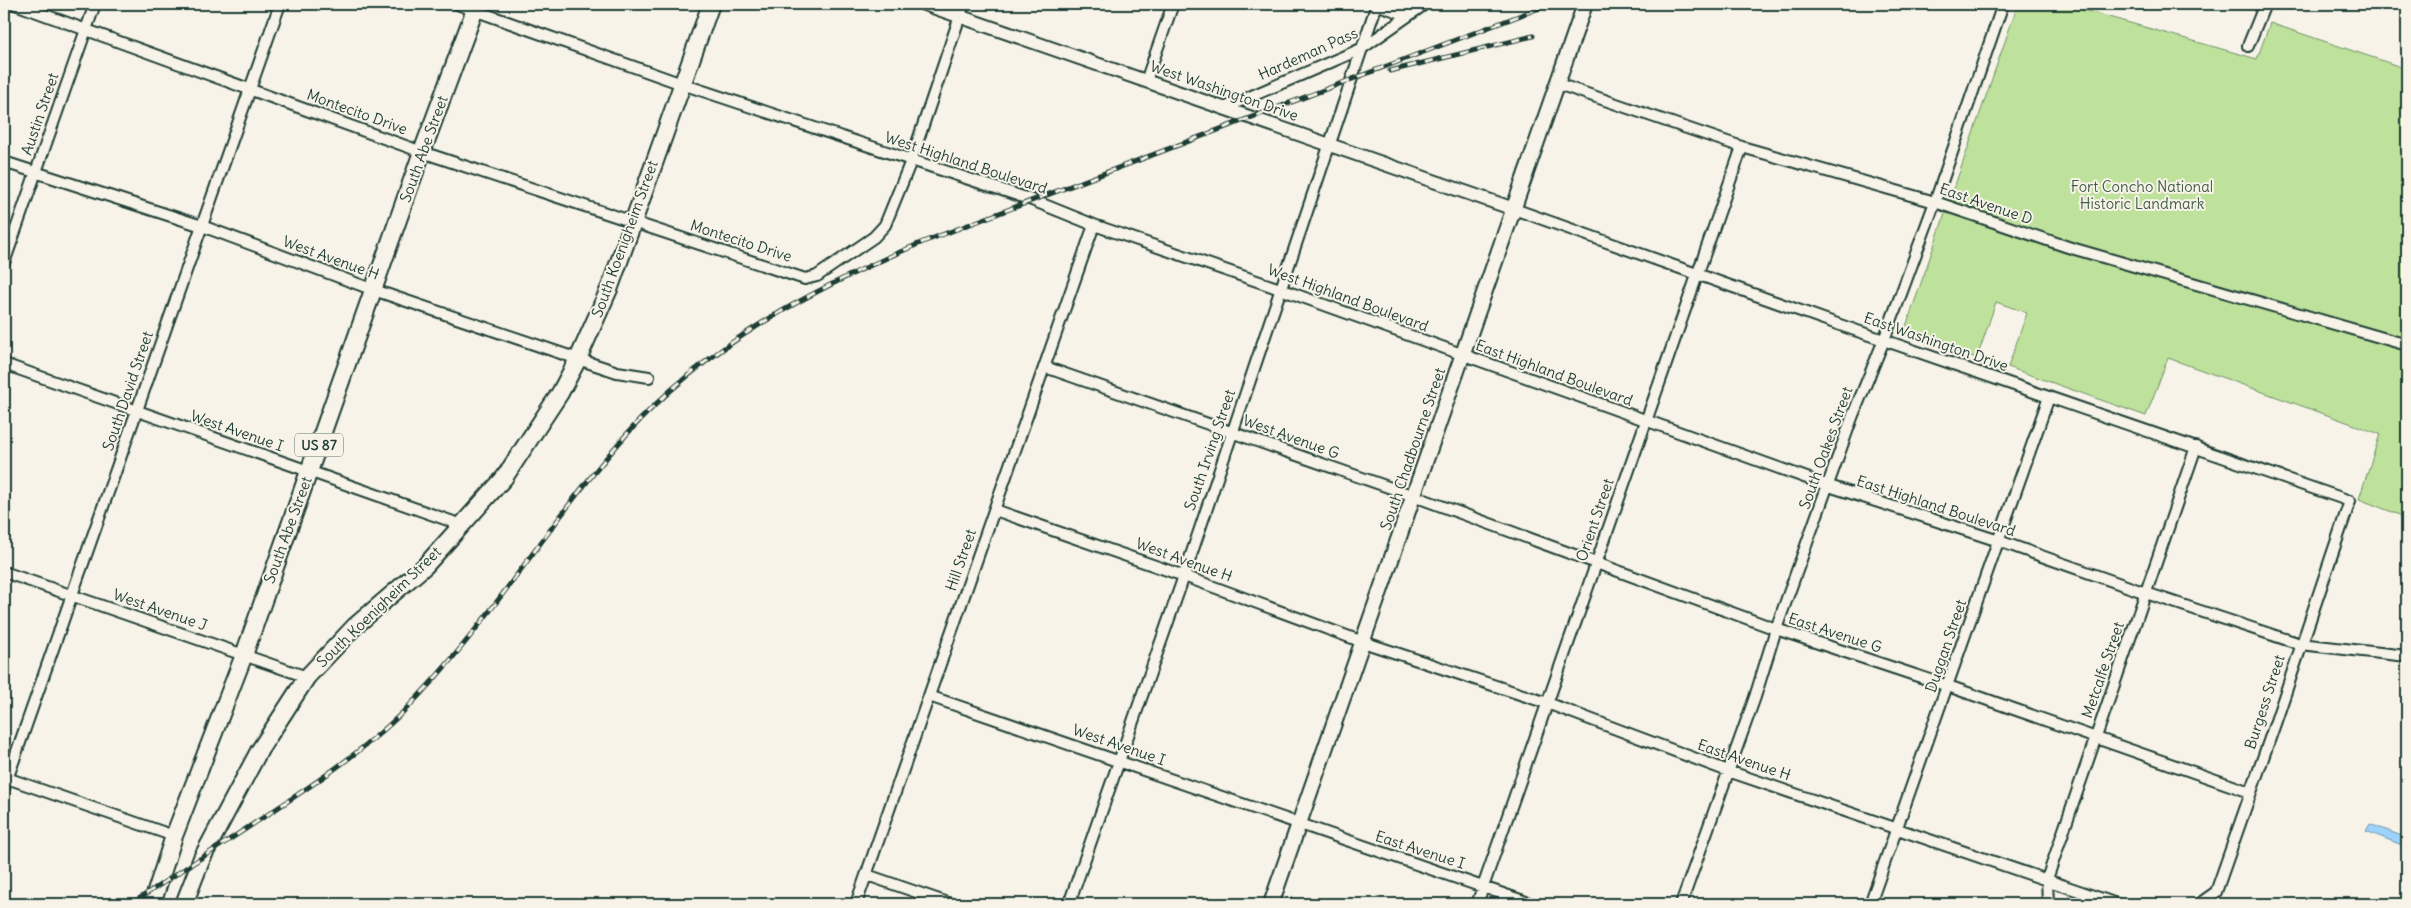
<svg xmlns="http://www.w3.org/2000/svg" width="2411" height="908" font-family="Delius,sans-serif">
<rect width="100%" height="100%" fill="#f7f3e8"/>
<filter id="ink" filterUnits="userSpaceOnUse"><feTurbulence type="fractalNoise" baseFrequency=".02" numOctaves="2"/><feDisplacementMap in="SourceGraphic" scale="10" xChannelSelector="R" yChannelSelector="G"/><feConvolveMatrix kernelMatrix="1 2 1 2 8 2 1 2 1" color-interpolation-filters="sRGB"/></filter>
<g filter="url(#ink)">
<path fill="#bee29c" stroke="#6e9068" d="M2018,4H2063L2257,59L2270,23L2407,69V518L2359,499L2380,434L2168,358L2146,416L2008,367L2027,313L1996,302L1977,358L1903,335Z"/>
<path fill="#9dd2fb" stroke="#6b96ab" d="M2370,824L2407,838V847L2366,831Z"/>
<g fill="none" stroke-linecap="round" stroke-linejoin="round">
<g stroke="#1f3d34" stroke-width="14">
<path id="minor" d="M15,4L422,152L805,279L817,276L874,237L885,225L911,161L964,4
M457,4L682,84L1032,200L1094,225L1280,289L1829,486L1999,541L2146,593L2300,644L2407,656
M1376,4L1407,15
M2248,46L2265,4
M1146,81L1173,4
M1558,84L1742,147L1935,202L2068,247L2407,345
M1224,108L1361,49L1425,4
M4,162L202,226L374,290L578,359L617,372L649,377
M1514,209L1840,325L2350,501L2276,721L2216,892L2199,904
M4,263L95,4
M4,364L462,525
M1045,367L1414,496L1776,629L1948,686L2250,792
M995,510L1184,576L1363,642L1547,703L1728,771L2117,904
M4,572L307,677
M929,696L1532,904
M4,777L174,836
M4,788L280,4
M867,875L951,904
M856,904L1094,225
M1069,904L1184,576L1377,4
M1477,904L1742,147
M1681,904L1755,697L1776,629L1853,415L1884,340L1935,202L2003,4
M1870,904L2049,397
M2048,904L2047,879L2196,447"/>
</g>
<g stroke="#1f3d34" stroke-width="16">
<path id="tertiary" d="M924,4L1514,209"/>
</g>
<g stroke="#1f3d34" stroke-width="18">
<path id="secondary" d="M1271,904L1585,4"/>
</g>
<g stroke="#1f3d34" stroke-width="20">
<path id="primary" d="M152,904L174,836L244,655L422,152L477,4
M184,904L202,858L259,751L307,677L355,626L425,566L504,478L560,393L578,359L610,287L711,4"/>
</g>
<use href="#minor" stroke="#f7f3e8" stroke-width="10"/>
<use href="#tertiary" stroke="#f7f3e8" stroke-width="12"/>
<use href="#secondary" stroke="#f7f3e8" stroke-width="14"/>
<use href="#primary" stroke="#f7f3e8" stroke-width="16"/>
<g stroke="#1f3d34" stroke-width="5">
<path id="rail" d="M1390,71L1533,36
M131,904C179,872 228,841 276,809C320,780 364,750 402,713C487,629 547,524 626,435C707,344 813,289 923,242L1550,4"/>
</g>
<use href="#rail" stroke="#f7f3e8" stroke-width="3" stroke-dasharray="9" stroke-linecap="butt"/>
</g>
</g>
<g text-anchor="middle" stroke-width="4" stroke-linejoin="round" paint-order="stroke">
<rect fill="#f7f3e8" stroke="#60746a" stroke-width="1" x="295" y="433.5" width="48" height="23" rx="4"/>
<g font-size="14" font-weight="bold" fill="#1f3d34">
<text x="319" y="450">US 87</text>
</g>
<g font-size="15" fill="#1f3d34" stroke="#f7f3e8">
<text transform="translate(1308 54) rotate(-24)" y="5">Hardeman Pass</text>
<text transform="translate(1224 91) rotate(19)" y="5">West Washington Drive</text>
<text transform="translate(357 112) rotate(20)" y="5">Montecito Drive</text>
<text transform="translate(40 114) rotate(-71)" y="5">Austin Street</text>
<text transform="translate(424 149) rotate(-70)" y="5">South Abe Street</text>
<text transform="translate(966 163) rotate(18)" y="5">West Highland Boulevard</text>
<text transform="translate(1986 204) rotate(19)" y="5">East Avenue D</text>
<text transform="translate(625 239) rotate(-70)" y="5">South Koenigheim Street</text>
<text transform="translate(741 241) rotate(18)" y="5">Montecito Drive</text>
<text transform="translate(331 258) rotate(20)" y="5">West Avenue H</text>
<text transform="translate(1348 298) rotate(20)" y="5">West Highland Boulevard</text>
<text transform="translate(1936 342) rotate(19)" y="5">East Washington Drive</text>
<text transform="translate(1554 373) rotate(20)" y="5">East Highland Boulevard</text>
<text transform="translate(128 391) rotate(-71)" y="5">South David Street</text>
<text transform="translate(237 431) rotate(19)" y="5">West Avenue I</text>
<text transform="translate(1291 437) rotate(20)" y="5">West Avenue G</text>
<text transform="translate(1826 448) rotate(-70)" y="5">South Oakes Street</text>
<text transform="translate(1413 449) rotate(-71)" y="5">South Chadbourne Street</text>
<text transform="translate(1210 450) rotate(-71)" y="5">South Irving Street</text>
<text transform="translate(1936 506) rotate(18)" y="5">East Highland Boulevard</text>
<text transform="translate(1595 520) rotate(-71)" y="5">Orient Street</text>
<text transform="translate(288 530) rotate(-70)" y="5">South Abe Street</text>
<text transform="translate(961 560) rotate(-71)" y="5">Hill Street</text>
<text transform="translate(1184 560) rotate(20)" y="5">West Avenue H</text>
<text transform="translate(379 607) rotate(-44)" y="5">South Koenigheim Street</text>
<text transform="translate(160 610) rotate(19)" y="5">West Avenue J</text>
<text transform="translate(1835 633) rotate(18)" y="5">East Avenue G</text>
<text transform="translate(1946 646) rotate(-71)" y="5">Duggan Street</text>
<text transform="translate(2103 670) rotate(-71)" y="5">Metcalfe Street</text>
<text transform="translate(2265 702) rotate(-72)" y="5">Burgess Street</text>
<text transform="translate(1119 745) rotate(19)" y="5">West Avenue I</text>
<text transform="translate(1744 760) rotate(19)" y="5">East Avenue H</text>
<text transform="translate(1420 850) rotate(18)" y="5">East Avenue I</text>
</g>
<g font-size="15" fill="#3f5e49" stroke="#f7f3e8">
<text x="2142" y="192">Fort Concho National<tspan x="2142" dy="17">Historic Landmark</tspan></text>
</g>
</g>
<rect width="2411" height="908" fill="none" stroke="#f7f3e8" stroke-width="20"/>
<rect x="10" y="10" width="2391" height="888" fill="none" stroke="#1f3d34" stroke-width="2" filter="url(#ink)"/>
</svg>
